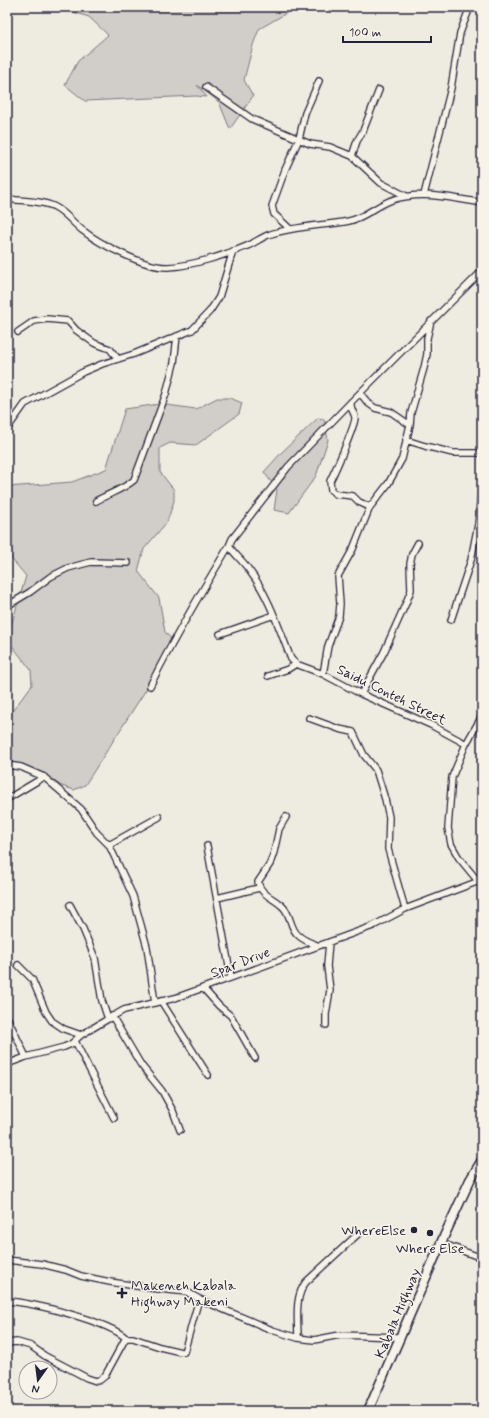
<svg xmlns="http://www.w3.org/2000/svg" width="489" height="1418" font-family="Mynerve,sans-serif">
<rect width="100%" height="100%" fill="#eeebe1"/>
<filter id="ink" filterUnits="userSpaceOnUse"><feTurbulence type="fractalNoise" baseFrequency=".025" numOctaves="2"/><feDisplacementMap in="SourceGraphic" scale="8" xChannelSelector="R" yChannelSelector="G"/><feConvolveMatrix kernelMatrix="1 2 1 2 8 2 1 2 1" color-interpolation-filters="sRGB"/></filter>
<g filter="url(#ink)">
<path fill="#d1cdc9" stroke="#7a7882" d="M57,7H297L259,29L253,45L244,80L253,96L230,129L219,102L197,85L207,97L196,96L85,101L65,85L78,61L108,35L89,17Z
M217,398H230L242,403L239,414L196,445L170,443L160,448V472L174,490V501L167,522L144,549L138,571L159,598L165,632L173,641L170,652L85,785L74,790L62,786L29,768L7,760V718L32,685L31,670L7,639L26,576L9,556L7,553V487L72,482L106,469L125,409L160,404L196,409Z
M318,418L324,419L328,440L316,476L289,513L274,510L277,490L264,472L282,452Z"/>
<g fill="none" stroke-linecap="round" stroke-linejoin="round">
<g stroke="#22223b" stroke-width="8">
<path id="street" d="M206,87L252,119L310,144L330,147L352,156L381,183L406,196
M352,156L357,141L363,131L379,90
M424,195L451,88L460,33L470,7
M7,199C22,201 41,200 55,207C66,213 73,223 82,230C100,244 145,268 168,267C191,266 226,255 247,246C254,243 261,238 268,235C294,226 322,226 349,221C364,218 377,205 392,200C421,190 453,198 482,203
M290,229L274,214L272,206L285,170L299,139L305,113L319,81
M18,332L34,321L47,319L68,321L76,330L94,343L110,349L118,359
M360,393L368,403L375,408L391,412L410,425
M351,402C350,411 354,411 355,417C356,424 335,471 330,481L331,490L336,494L353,496L359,502L370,507
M7,429L25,404L83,372L102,364L134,354L192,330L210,311L219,297L233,251
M406,440L425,446L453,453H482
M96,501C108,494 124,489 134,480L166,394L174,363L177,336
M7,606L30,592L50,577L68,568L91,562L128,563
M451,620L471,560L478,524L482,482
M220,634L274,615
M323,674L328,646L339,616L340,604L338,576L353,549L370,507L388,484L402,459L410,425L411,413L424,368L427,354V338L431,321
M268,676L288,669L296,664
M150,686C174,638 201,592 229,546
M361,694L384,652L406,603L411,590L410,564L412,554L418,543
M482,716L466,744L452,777L448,828L451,844L459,858L482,886
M309,718L339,729L353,732L364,755L376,770L385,799L389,817L388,849L405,909
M466,744L431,725L361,694L323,674L296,664L291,659C279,628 269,596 249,570C243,561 235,555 229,546L232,539L288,467L351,402L482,271
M7,765L21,767L44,777L81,809L97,833L109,845L133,896L147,947L155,1003
M7,799L44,777
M286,817L279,829L274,852L270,864L258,882C261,896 275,898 284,908C291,916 290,928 298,935C303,940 311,943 317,945
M109,845L159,817
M207,846L231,977
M217,898L259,888
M70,905L83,929L95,958L102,1001L108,1019
M18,965L32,979L46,1012L52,1021L64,1029L81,1035
M203,988L219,1006L231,1016L255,1058
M161,1001L208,1075
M112,1016L141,1065L162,1091L173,1111L180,1130
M7,1017L26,1057
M326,1025V1014L330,990L327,966L329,942
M75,1041L114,1118
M7,1064L26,1057L64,1047L71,1044L81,1035L108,1019L124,1010L175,998L203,988L373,926L405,909L482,880
M441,1243L482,1258
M7,1260L42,1264L66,1270L81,1276L110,1282L150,1288L187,1292L199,1299L272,1330L298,1338L314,1340L340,1335L399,1337
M7,1301C34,1303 107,1321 126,1338
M298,1338C298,1319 294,1297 306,1282L358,1234
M7,1343L17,1342L31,1346L45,1356L87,1378L96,1381L100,1380L105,1376L124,1341L126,1338H133L160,1347L181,1352H184L199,1299"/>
</g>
<g stroke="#22223b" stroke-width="11">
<path id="primary" d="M368,1411L441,1243L470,1180L482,1160"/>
</g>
<use href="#street" stroke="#f7f3e8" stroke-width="5.5"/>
<use href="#primary" stroke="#f7f3e8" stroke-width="8"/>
</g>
</g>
<g fill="#22223b" stroke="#f7f3e8" stroke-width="1.5">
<circle cx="414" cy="1230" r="4"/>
<circle cx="430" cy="1233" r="4"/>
<path d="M120 1287h4v4h4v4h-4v4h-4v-4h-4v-4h4z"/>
</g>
<g text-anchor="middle" stroke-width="3" stroke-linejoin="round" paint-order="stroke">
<g font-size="14" fill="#22223b" stroke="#f7f3e8">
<text transform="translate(392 694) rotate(26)" y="5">Saidu Conteh Street</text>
<text transform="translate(240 962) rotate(-21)" y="5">Spar Drive</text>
<text transform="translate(397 1313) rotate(-67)" y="5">Kabala Highway</text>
</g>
<g font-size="14" fill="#22223b" stroke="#f7f3e8" text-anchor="end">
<text x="406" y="1235">WhereElse</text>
<text x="430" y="1253" text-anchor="middle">Where Else</text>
<text x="131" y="1290" text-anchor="start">Makeneh Kabala<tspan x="131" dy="16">Highway Makeni</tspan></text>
</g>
</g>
<rect width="489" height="1418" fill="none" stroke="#f7f3e8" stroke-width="24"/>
<rect x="12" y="12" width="465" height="1394" fill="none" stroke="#22223b" stroke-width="1.5" filter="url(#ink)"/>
<g transform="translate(38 1380) rotate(194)"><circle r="19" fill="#f7f3e8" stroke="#a29fa3"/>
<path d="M0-3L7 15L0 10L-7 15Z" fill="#22223b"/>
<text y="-6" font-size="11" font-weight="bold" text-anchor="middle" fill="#22223b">N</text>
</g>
<path d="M343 36v6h88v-6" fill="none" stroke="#22223b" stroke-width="2"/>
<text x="349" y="36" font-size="12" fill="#22223b" stroke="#f7f3e8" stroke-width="3" paint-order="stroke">100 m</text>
</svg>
